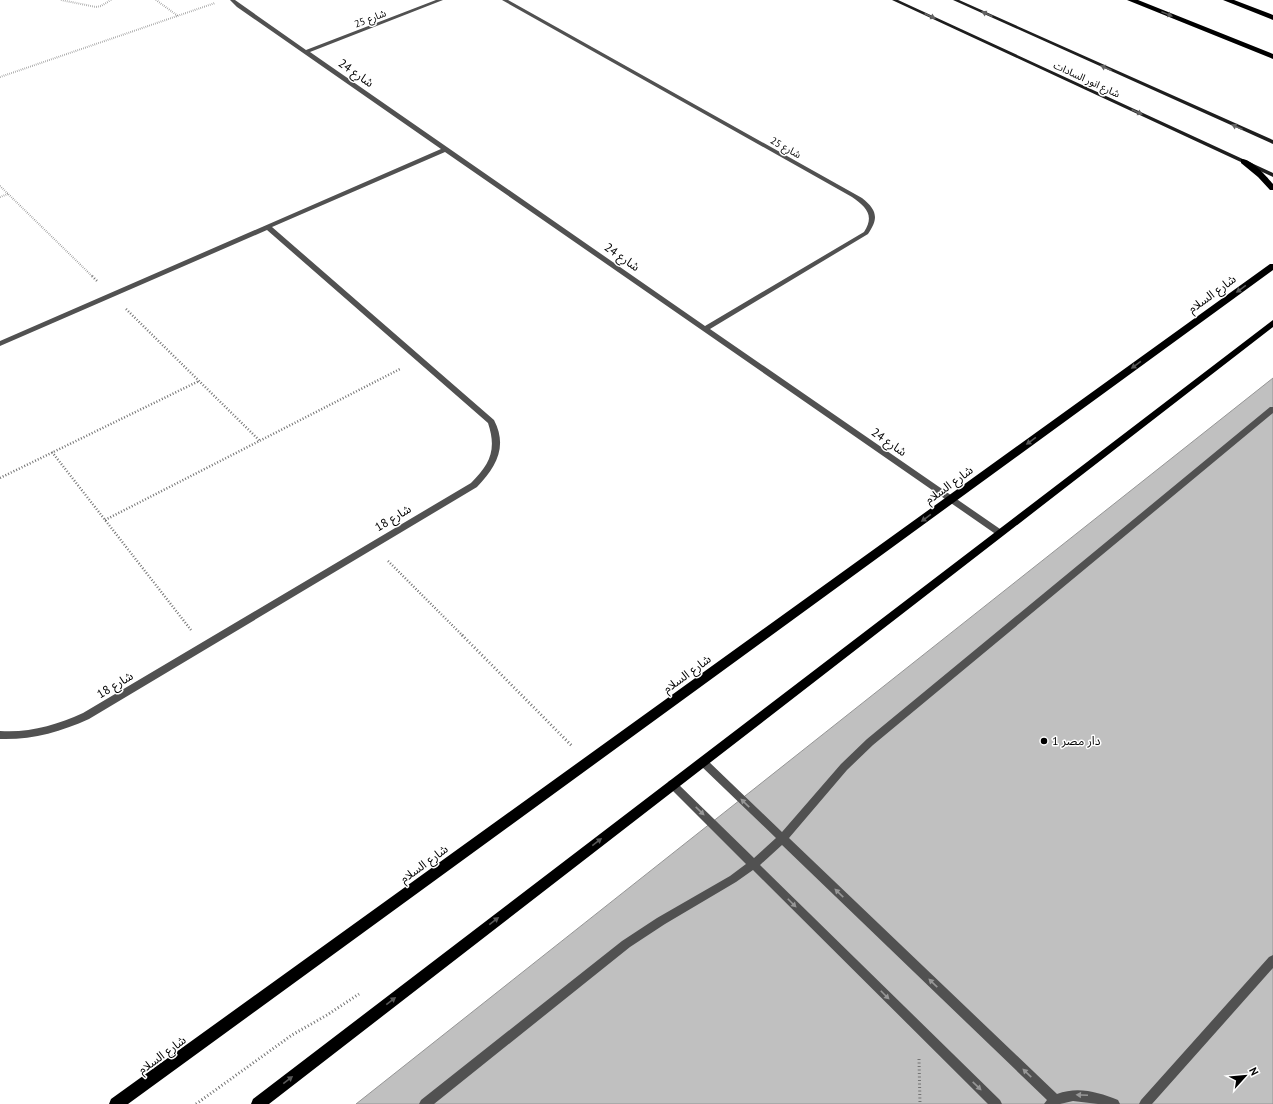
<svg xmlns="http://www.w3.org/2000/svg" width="1273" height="1104" font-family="'PT Sans','Noto Sans Arabic',sans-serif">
<rect width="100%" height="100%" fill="#fff"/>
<path fill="#c0c0c0" stroke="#959595" d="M1273,378V1104H356Z"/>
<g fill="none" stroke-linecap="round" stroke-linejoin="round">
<path stroke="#737373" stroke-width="2" stroke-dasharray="0.5 1.5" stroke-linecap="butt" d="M61,0L96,7L101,6L111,0
M156,0L178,16
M0,77L215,3
M0,186L93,277
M0,197L8,194"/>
<path stroke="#737373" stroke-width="2.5" stroke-dasharray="1 2" stroke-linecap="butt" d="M92,276L97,281
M126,309L260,441
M52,452L191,630
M0,478L199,381
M105,520L400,369
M388,561L463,636"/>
<path stroke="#737373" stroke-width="3" stroke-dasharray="1 2.5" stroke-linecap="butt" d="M462,635L572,746
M919,1059L920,1104
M196,1104L292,1035L327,1015L359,994"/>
<path fill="#515151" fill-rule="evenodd" d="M230,0H235L306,50L436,0H443L310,52L705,326L864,232C875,215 866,207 852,197L502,0H508L862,198C877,210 879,218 868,234L710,329L1003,531L1004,533L1003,535H997L445,152L272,227L494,420C508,447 496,467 477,487L89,719C60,732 32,740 0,739V731C30,733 56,725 83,713L471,483C490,464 497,450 488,423L267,230L0,346V341L441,149L237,7Z
M1270,407H1273V413L873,745L847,770L789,838L1057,1094C1078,1086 1098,1092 1118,1100L1120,1104H1098L1073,1101L1060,1104H1044L1047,1100L782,845L760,865L1000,1100L1002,1104H988L753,870L736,882L665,924L630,947L434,1104H419L421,1100L622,941L657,918L730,876L746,864L669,787L667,784L669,781L672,780L675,781L754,858L776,838L700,765L698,762L700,759L703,758L706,759L782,832L841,764L867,739Z
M1273,955V968L1152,1104H1139L1141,1100L1269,957Z"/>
<path fill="#1e1e1e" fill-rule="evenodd" d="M892,0H898L1273,173V177Z
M953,0H959L1273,140V144Z"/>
<path fill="#000" fill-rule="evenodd" d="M1241,159C1251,158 1267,177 1273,184V190H1270L1258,177L1241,163Z
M1270,264H1273V270L128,1104H109L111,1099Z
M1273,320V327L269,1104H251L253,1099Z"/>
<path fill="#000" fill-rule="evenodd" d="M1127,0H1138L1273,54V59Z
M1223,0H1234L1273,15V20Z"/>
</g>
<defs><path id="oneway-solid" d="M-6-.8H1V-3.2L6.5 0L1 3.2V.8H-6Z"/></defs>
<g fill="#626262">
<use href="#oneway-solid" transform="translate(987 14) rotate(-156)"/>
<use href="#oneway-solid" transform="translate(930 16) rotate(25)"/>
<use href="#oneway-solid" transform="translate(1106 68) rotate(-156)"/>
<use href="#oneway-solid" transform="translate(1137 112) rotate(25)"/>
<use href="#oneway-solid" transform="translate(1237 127) rotate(-156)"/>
</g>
<g fill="#595959">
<use href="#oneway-solid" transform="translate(1167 14) rotate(22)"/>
<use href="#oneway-solid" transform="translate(1241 289) rotate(144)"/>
<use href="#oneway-solid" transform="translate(1136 365) rotate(144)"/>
<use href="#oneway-solid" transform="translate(1031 441) rotate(144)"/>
<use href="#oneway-solid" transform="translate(926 518) rotate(144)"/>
<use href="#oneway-solid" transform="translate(597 842) rotate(-38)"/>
<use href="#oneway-solid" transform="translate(494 921) rotate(-38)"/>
<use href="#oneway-solid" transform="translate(391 1001) rotate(-38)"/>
<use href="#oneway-solid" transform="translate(288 1080) rotate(-38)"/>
</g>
<g fill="#979797">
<use href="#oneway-solid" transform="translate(745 803) rotate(-136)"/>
<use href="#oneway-solid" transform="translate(700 811) rotate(44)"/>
<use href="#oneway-solid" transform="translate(839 893) rotate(-136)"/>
<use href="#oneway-solid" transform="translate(792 903) rotate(45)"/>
<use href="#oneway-solid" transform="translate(933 983) rotate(-136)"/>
<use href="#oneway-solid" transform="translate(885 995) rotate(45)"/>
<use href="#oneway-solid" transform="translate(1027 1073) rotate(-136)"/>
<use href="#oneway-solid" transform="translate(977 1086) rotate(44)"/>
<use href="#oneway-solid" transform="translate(1082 1095) rotate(-177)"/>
</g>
<circle fill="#000" stroke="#fff" stroke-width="1.5" cx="1044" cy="741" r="4"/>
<g text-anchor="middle" stroke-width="3" stroke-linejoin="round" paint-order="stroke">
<g font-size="10" fill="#000" stroke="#fff">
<text transform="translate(370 18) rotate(-21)" y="4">شارع 25</text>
<text transform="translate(1087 79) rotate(25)" y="4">شارع انور السادات</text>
<text transform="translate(786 147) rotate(29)" y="4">شارع 25</text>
</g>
<g font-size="12" fill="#000" stroke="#fff">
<text transform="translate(356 73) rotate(35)" y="4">شارع 24</text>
<text transform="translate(622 257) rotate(35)" y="4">شارع 24</text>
<text transform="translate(1212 294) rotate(-36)" y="4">شارع السلام</text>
<text transform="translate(889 442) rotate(35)" y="4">شارع 24</text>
<text transform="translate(949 485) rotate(-36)" y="4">شارع السلام</text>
<text transform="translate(393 518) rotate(-31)" y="4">شارع 18</text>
<text transform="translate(687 674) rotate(-36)" y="4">شارع السلام</text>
<text transform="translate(115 685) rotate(-31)" y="4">شارع 18</text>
<text transform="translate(424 864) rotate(-36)" y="4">شارع السلام</text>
<text transform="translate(162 1055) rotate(-36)" y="4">شارع السلام</text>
</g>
<g font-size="12" fill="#000" stroke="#fff" text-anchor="start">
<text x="1052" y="745">دار مصر 1</text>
</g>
</g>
<g transform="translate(1245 1076) rotate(63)" stroke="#ffffff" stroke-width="3" paint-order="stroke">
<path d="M0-3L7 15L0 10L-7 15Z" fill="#000000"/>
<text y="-6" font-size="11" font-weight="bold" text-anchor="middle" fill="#000000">N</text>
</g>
</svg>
